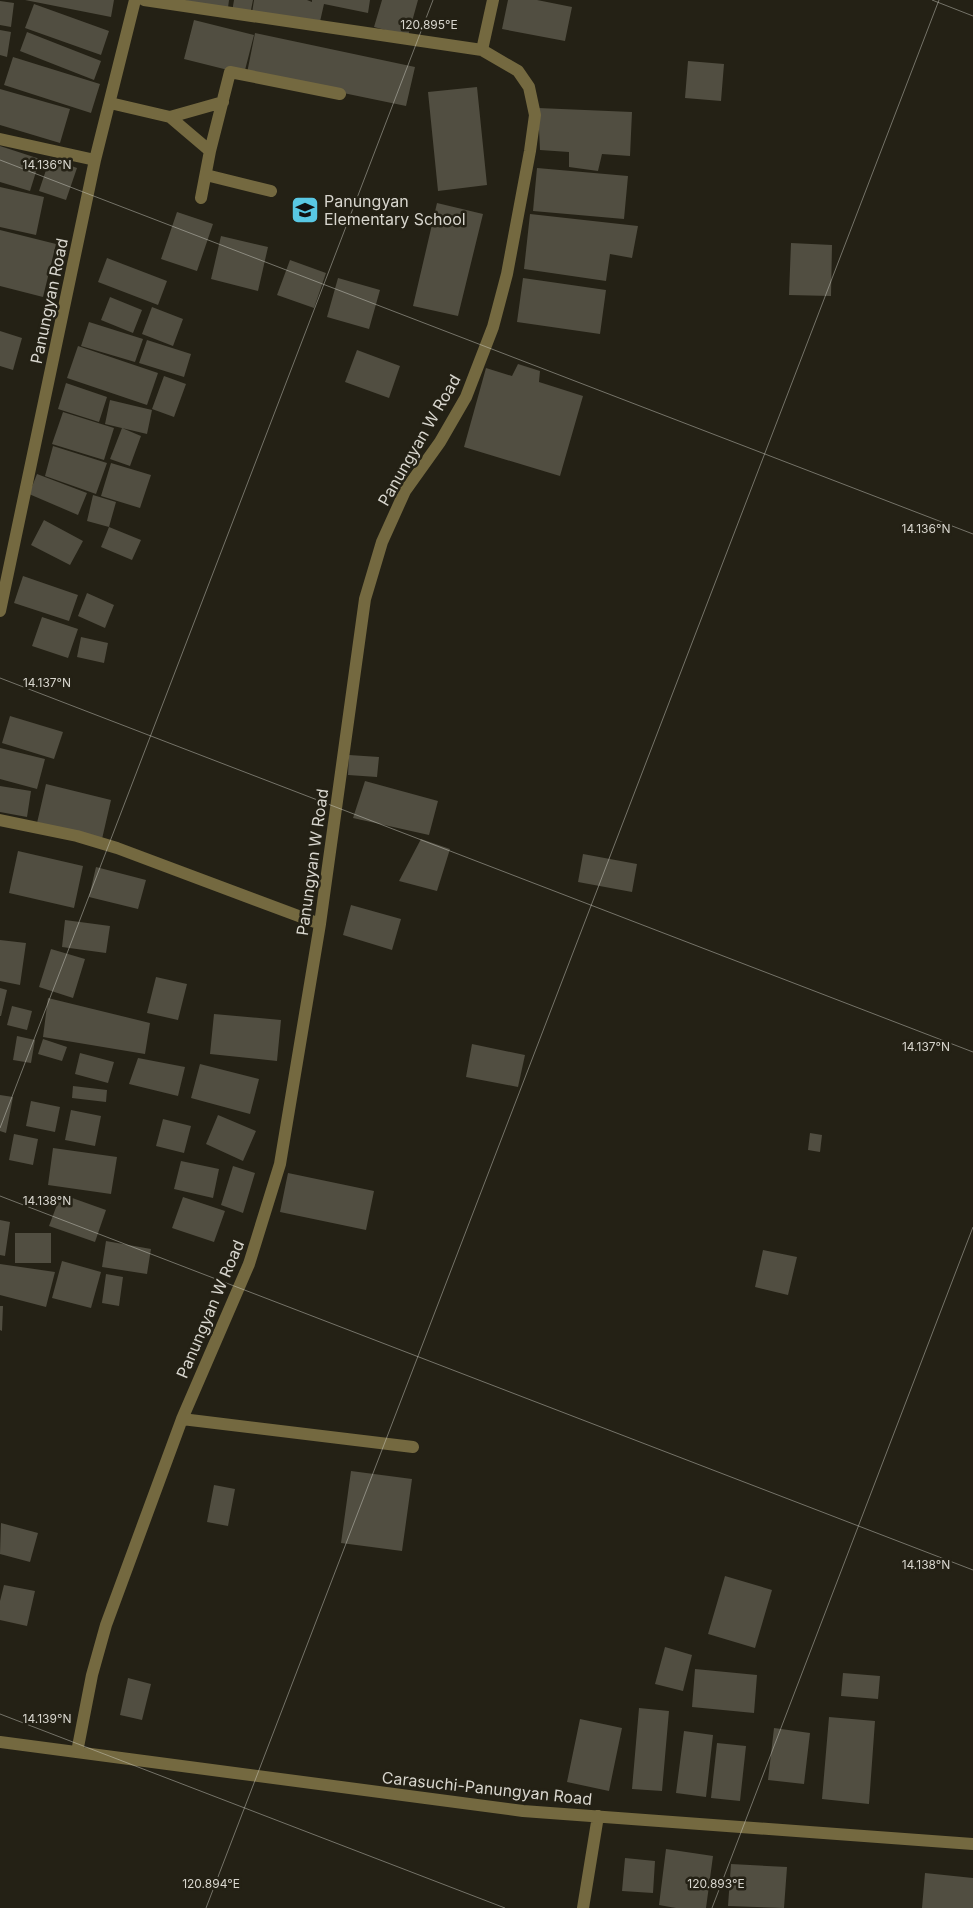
<svg xmlns="http://www.w3.org/2000/svg" width="973" height="1908" font-family="Inter,sans-serif">
<rect width="100%" height="100%" fill="#242115"/>
<path fill="#514e41" d="M25,0H114L111,17Z
M182,0H229L228,8Z
M234,0H253L250,15L232,12Z
M254,0H307L312,2V0H370L368,13L324,4L319,26L252,13Z
M382,0H418L408,36L374,27Z
M508,0H537L572,7L565,41L502,29Z
M0,1L14,3L11,27L0,25Z
M34,4L109,31L101,55L25,28Z
M194,20L254,35L244,74L184,59Z
M0,30L11,32L7,57L0,55Z
M27,32L101,61L94,80L20,51Z
M255,33L415,67L406,106L247,73Z
M13,57L100,84L91,113L4,85Z
M688,61L724,64L721,101L685,98Z
M477,87L487,185L438,191L428,92Z
M0,89L70,109L60,143L0,125Z
M538,108L632,112L630,156L602,154L598,171L569,167V152L540,150Z
M0,146L40,159L30,191L0,182Z
M50,158L77,168L66,200L39,191Z
M537,168L628,176L624,219L533,211Z
M0,187L44,197L36,235L0,227Z
M437,203L483,214L458,316L413,306Z
M177,212L213,224L197,271L161,259Z
M530,214L638,226L632,258L610,254L606,281L524,269Z
M0,230L56,244L43,297L0,286Z
M221,236L268,247L258,291L211,279Z
M791,243L832,245L831,296L789,295Z
M107,258L167,281L158,305L98,282Z
M290,260L326,273L314,308L277,295Z
M338,278L380,290L369,329L327,317Z
M523,278L606,290L600,334L517,322Z
M110,297L142,310L133,333L101,320Z
M152,307L183,319L173,346L142,334Z
M89,322L143,339L135,362L81,346Z
M0,331L22,338L13,370L0,366Z
M147,340L191,354L184,377L139,363Z
M78,346L158,373L147,405L67,378Z
M357,350L400,366L389,398L345,382Z
M518,364L540,371L539,382L583,396L560,476L464,447L486,368L512,376Z
M164,376L186,384L174,417L152,409Z
M66,383L107,397L99,422L58,409Z
M110,400L152,410L147,434L105,424Z
M63,412L114,428L104,460L52,444Z
M122,428L141,436L130,466L110,459Z
M53,446L107,463L96,494L45,476Z
M111,463L151,475L140,508L101,496Z
M37,474L87,493L78,515L29,494Z
M93,495L116,502L109,527L141,540L132,560L101,547L109,527L87,521Z
M44,520L83,541L70,565L31,545Z
M23,576L78,595L69,621L14,603Z
M87,593L114,605L105,628L78,616Z
M42,617L78,629L68,658L32,646Z
M81,637L108,643L104,663L77,657Z
M10,716L63,732L54,759L2,743Z
M0,748L45,759L37,789L0,779Z
M349,755L379,757L377,777L348,775Z
M365,781L438,801L429,835L353,818Z
M46,784L111,800L102,839L37,823Z
M0,786L31,791L27,817L0,812Z
M421,839L450,849L437,891L399,881Z
M18,851L83,866L74,908L9,893Z
M583,854L637,864L632,892L578,882Z
M96,867L146,880L138,909L89,897Z
M351,905L401,919L392,950L343,935Z
M65,920L110,926L106,953L62,947Z
M0,940L26,943L20,985L0,981Z
M51,949L85,959L73,998L39,987Z
M156,977L187,984L178,1020L147,1013Z
M0,988L7,990L1,1016H0Z
M48,998L150,1023L145,1054L43,1037Z
M12,1006L32,1011L27,1030L7,1025Z
M214,1014L281,1020L277,1061L210,1054Z
M17,1036L35,1040L31,1063L13,1060Z
M43,1039L67,1047L62,1061L38,1054Z
M472,1044L525,1055L518,1087L466,1077Z
M80,1053L114,1062L108,1083L75,1074Z
M138,1058L185,1067L178,1096L129,1084Z
M200,1064L259,1079L250,1114L191,1098Z
M73,1086L107,1090L106,1102L72,1098Z
M0,1095L13,1097L6,1133L0,1131Z
M31,1101L60,1107L55,1132L26,1126Z
M71,1110L101,1116L95,1146L65,1140Z
M218,1115L256,1131L243,1161L206,1144Z
M163,1119L191,1126L184,1153L156,1146Z
M810,1133L822,1135L820,1152L808,1150Z
M14,1134L38,1139L33,1165L9,1160Z
M53,1148L117,1157L111,1194L48,1185Z
M181,1161L219,1169L213,1198L174,1189Z
M233,1166L255,1173L243,1213L221,1205Z
M288,1173L374,1191L366,1230L280,1212Z
M61,1194L106,1210L95,1242L49,1226Z
M183,1197L225,1211L214,1242L172,1228Z
M0,1220L10,1222L5,1256L0,1255Z
M15,1233H51V1263H15Z
M106,1241L151,1249L147,1274L102,1267Z
M763,1250L797,1257L788,1295L755,1287Z
M62,1261L101,1272L91,1308L52,1298Z
M0,1264L55,1272L46,1307L0,1295Z
M106,1274L123,1277L119,1306L102,1303Z
M0,1306H3L2,1331L0,1330Z
M351,1471L412,1479L402,1551L341,1543Z
M214,1485L235,1489L228,1526L207,1522Z
M1,1523L38,1533L30,1562L0,1554Z
M725,1576L772,1590L755,1648L708,1634Z
M4,1585L35,1591L27,1626L0,1620V1601Z
M665,1647L692,1655L683,1691L655,1684Z
M695,1669L757,1675L754,1713L692,1707Z
M843,1673L880,1676L878,1699L841,1696Z
M128,1678L151,1684L142,1720L120,1715Z
M639,1708L669,1711L662,1791L632,1789Z
M829,1717L875,1721L869,1804L822,1799Z
M580,1719L622,1728L609,1791L567,1782Z
M774,1728L810,1733L804,1784L768,1780Z
M684,1731L713,1735L706,1797L676,1793Z
M717,1743L746,1746L740,1801L711,1798Z
M666,1849L713,1856L706,1908H676L659,1905Z
M625,1858L655,1861L653,1893L622,1891Z
M731,1864L787,1867L784,1908L728,1906Z
M925,1873L973,1878V1908H922Z"/>
<g fill="none" stroke-linecap="round" stroke-linejoin="round">
<path stroke="#746940" stroke-width="12" d="M482,50L493,0
M110,103L170,117L210,151
M170,117L223,102
M0,139L95,160
M206,175L271,191
M201,198L210,151L230,72L340,94
M0,611L95,160L135,0
M0,820L77,836L117,848L320,924
M182,1419L413,1447
M0,1742L523,1811L973,1844
M77,1752L92,1675L106,1625L182,1419L249,1264L280,1164L320,924L365,599L382,542L405,491L440,442L466,397L493,327L507,274L530,151L535,115L529,87L518,71L482,50L144,0
M583,1908L598,1816"/>
</g>
<path fill="none" stroke="#d8d6ce" stroke-width="1" stroke-opacity="0.45" d="M932,0L973,16M0,160L973,534M0,678L973,1052M0,1128L433,0M0,1196L973,1570M0,1714L505,1908M206,1908L939,0M712,1908L973,1227"/>
<defs>
<g id="school-square" transform="scale(1.4375)"><rect x="-9" y="-9" width="18" height="18" rx="4" fill="#59c8e4" stroke="#242115"/><path d="M0-5L7-2L0 1L-7-2ZM-4 1L0 2.5L4 1V4Q0 6-4 4Z" fill="#111"/></g>
</defs>
<g fill-rule="evenodd">
<use href="#school-square" x="305" y="210"/>
</g>
<g text-anchor="middle" stroke-width="5" stroke-linejoin="round" paint-order="stroke">
<g font-size="16" fill="#d8d6ce" stroke="#242115" text-anchor="start">
<text x="324" y="207">Panungyan<tspan x="324" dy="18">Elementary School</tspan></text>
</g>
<g font-size="16" fill="#d8d6ce" stroke="#242115">
<text transform="translate(49 301) rotate(-78)" y="6">Panungyan Road</text>
<text transform="translate(419 440) rotate(-60)" y="6">Panungyan W Road</text>
<text transform="translate(312 862) rotate(-82)" y="6">Panungyan W Road</text>
<text transform="translate(210 1309) rotate(-67)" y="6">Panungyan W Road</text>
<text transform="translate(487 1788) rotate(6)" y="6">Carasuchi-Panungyan Road</text>
</g>
</g>
<g font-size="12" text-anchor="middle" fill="#d8d6ce" stroke="#242115" stroke-width="5" stroke-linejoin="round" paint-order="stroke">
<text x="429" y="29">120.895°E</text>
<text x="47" y="169">14.136°N</text>
<text x="926" y="533">14.136°N</text>
<text x="47" y="687">14.137°N</text>
<text x="926" y="1051">14.137°N</text>
<text x="47" y="1205">14.138°N</text>
<text x="926" y="1569">14.138°N</text>
<text x="47" y="1723">14.139°N</text>
<text x="211" y="1888">120.894°E</text>
<text x="716" y="1888">120.893°E</text>
</g>
</svg>
